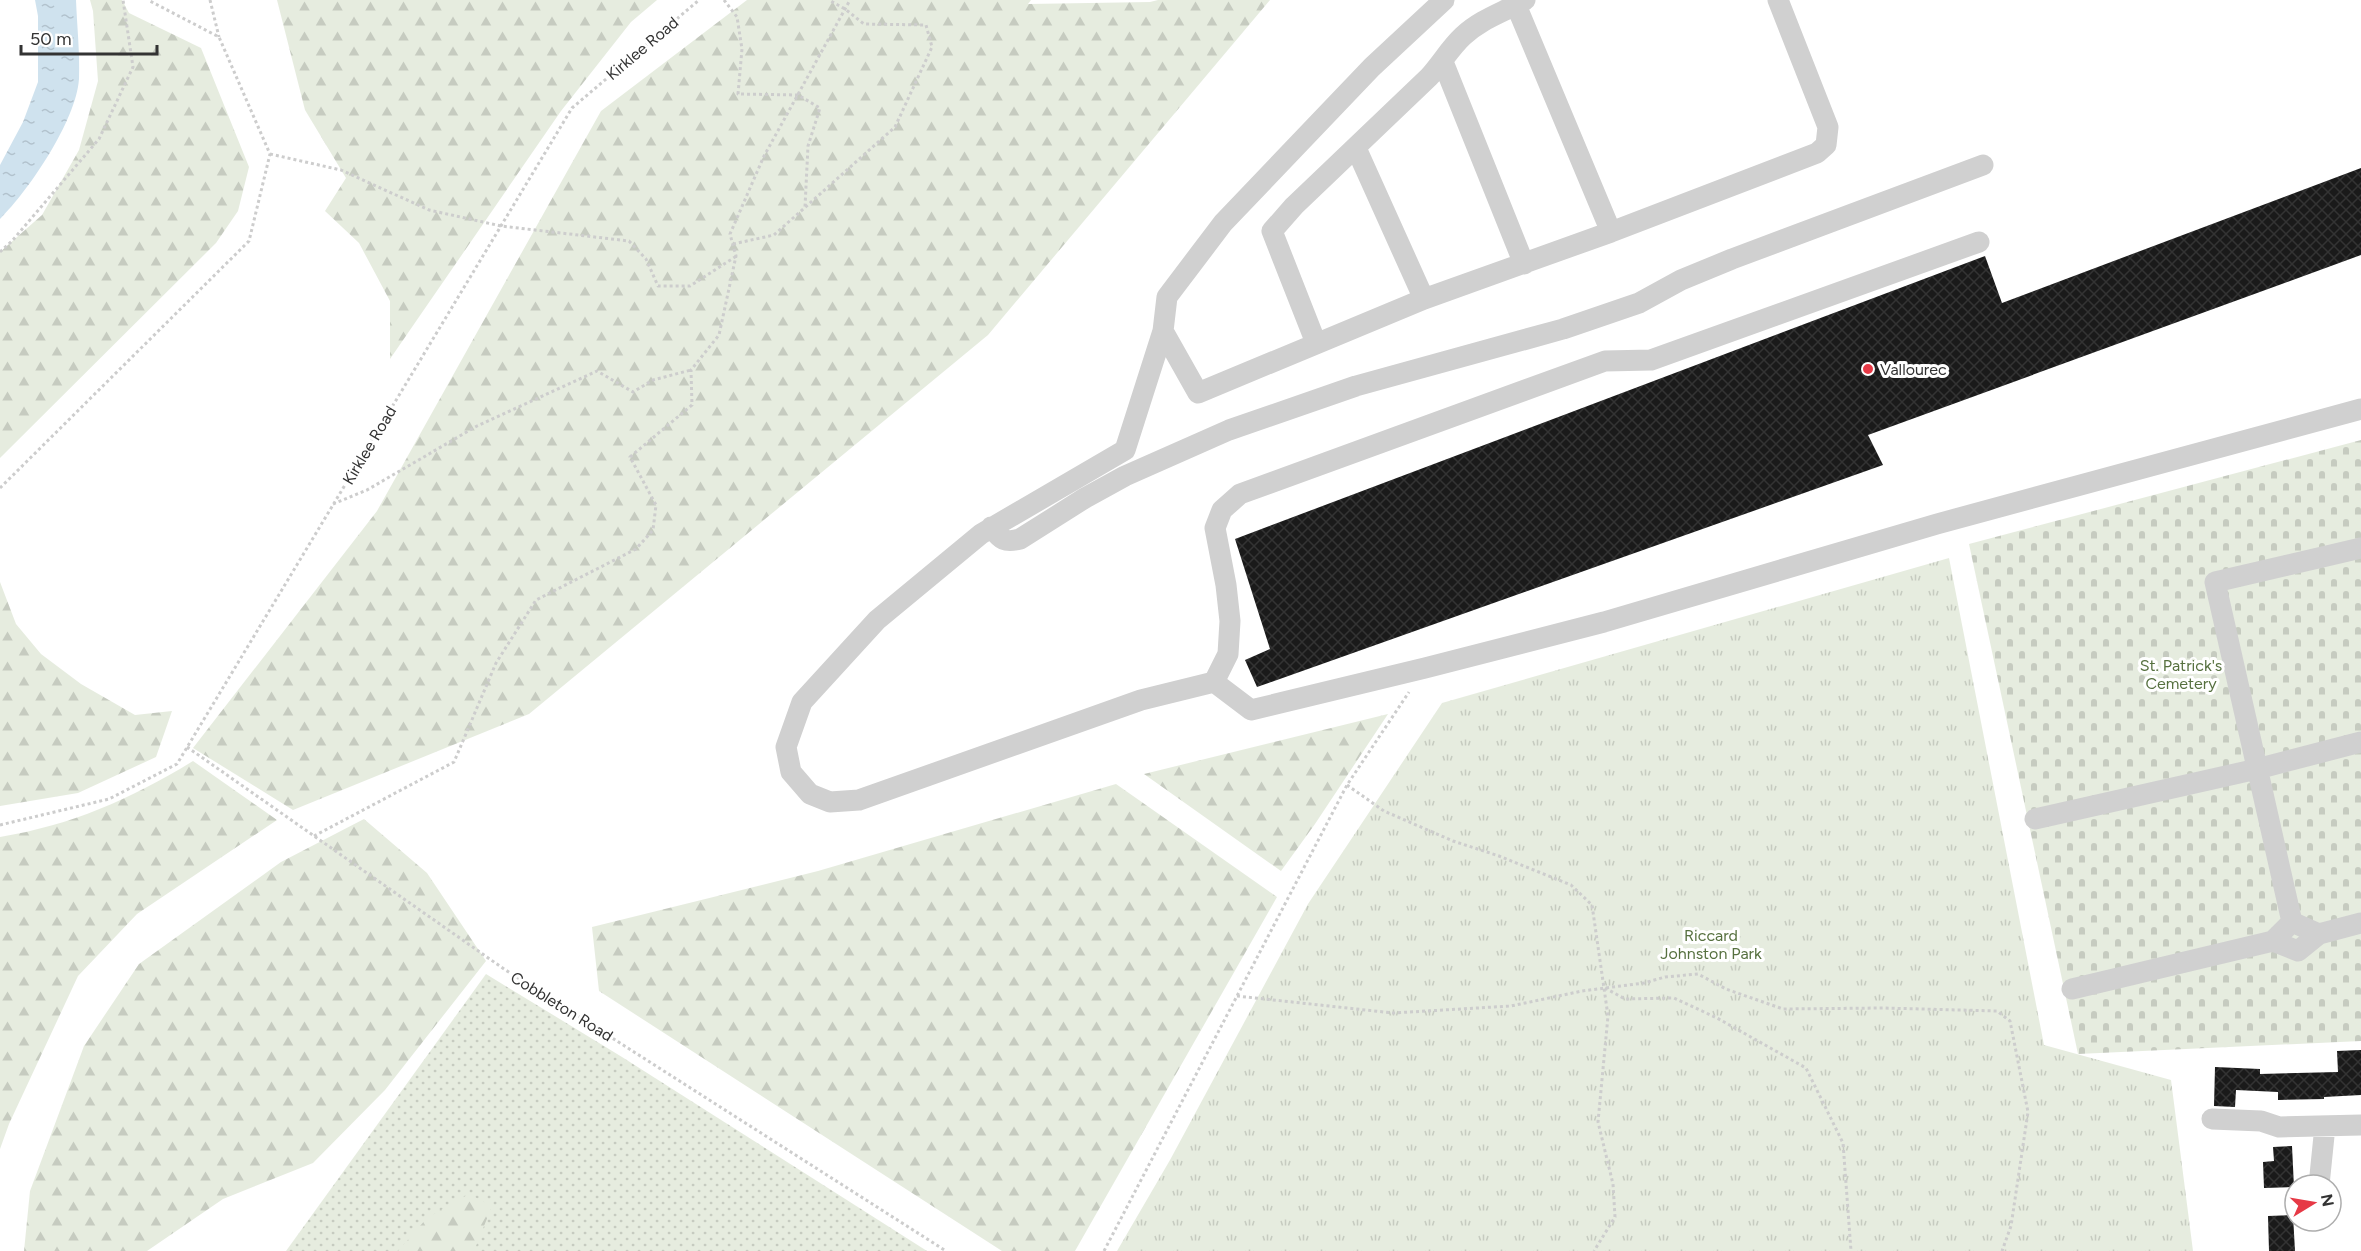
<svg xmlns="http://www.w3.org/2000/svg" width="2361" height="1251" font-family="Figtree,sans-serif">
<defs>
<pattern id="grass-dots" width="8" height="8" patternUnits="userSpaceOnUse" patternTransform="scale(1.5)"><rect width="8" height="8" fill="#e6ecdf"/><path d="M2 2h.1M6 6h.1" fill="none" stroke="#c6cbc0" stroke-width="1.8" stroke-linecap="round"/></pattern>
<pattern id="forest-firs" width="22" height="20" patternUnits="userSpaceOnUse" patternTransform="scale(1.5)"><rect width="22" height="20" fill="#e6ecdf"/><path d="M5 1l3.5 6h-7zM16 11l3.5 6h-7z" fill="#c6cbc0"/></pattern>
<pattern id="cemetery-stones" width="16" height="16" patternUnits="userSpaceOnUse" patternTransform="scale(1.5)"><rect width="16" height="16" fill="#e6ecdf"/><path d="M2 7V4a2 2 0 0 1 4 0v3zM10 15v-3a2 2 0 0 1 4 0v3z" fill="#c6cbc0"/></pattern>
<pattern id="park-tufts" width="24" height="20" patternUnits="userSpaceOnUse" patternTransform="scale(1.5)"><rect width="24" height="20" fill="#e6ecdf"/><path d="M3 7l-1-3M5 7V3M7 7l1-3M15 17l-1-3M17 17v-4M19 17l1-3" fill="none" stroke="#c6cbc0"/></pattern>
<pattern id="water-ripples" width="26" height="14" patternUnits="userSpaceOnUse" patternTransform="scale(1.5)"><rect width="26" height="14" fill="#cfe2ee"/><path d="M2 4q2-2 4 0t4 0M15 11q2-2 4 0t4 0" fill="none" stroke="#b2c2cd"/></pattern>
<pattern id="building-cross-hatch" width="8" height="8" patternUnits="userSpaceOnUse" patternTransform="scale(1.5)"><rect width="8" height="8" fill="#1a1a1a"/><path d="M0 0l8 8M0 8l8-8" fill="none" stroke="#333"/></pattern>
</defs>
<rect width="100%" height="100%" fill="#fff"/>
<path fill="url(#grass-dots)" d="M486,974L622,1057L927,1251H286Z"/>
<path fill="url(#forest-firs)" d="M90,0H122L129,13L201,48L249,167L238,211L216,243L0,458V252L42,215L79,150L98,81L93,11Z
M277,0H657L631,22L561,111L390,359V301L359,243L325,211L346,178L305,110Z
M747,0H1031L1028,4L1150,2L1158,0H1270L988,335L529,714L293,810L193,748L377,511L601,111Z
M0,582L16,624L41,654L81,684L135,715L172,711L156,757L78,793L0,806Z
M1388,714L1315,824L1281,871L1144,774Z
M193,761L277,820L137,914L78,976L9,1124L0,1149V837C72,825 131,799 193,761Z
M1116,784L1277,897L1075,1251H1002L599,991L592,927L818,871Z
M364,819L427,873L486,961L385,1090L313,1163L223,1199L147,1251H24L30,1191L84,1046L139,964L281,862Z
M469,1194L492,1206L474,1251H398L427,1218Z"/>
<path fill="url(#cemetery-stones)" d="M2361,440V1041L2078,1054L1969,544Z"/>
<path fill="url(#park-tufts)" d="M1949,558L2044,1045L2171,1080L2193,1251H1117L1170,1160L1308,904L1442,703Z"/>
<path fill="url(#water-ripples)" d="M35,0H76C77,26 80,53 79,79C76,121 29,190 0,219V165L23,122L38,82V16Z"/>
<path fill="url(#building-cross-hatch)" d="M2361,168V255L1868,435L1883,465L1257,687L1245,660L1270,649L1235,539L1985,256L2002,303Z
M2361,1050V1095L2324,1097V1099L2278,1100V1092L2236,1090L2235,1107L2214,1106L2215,1067L2260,1069V1074L2338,1072L2337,1051Z
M2292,1146L2294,1187L2264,1188L2263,1162L2274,1161L2273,1147Z
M2293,1215L2295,1251H2269L2268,1216Z"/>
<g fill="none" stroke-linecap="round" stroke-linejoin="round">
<path stroke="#cdcdcd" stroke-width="3" stroke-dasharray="3 3" stroke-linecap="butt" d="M210,0L219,37
M724,0L737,17L742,49L738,94L798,95L820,108L808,146L805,207
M270,154L341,170L429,210L501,226L629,241L646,259L658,286H690L735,257
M733,244L774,235L895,127L932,47L926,25L864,24L845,9L829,0
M0,252L12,241L99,139L133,67L123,0
M0,488L249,241L270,154L219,37L148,0
M333,504L367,490L477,426L597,371L633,392L653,380L691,370
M187,747L504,969L946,1251
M1347,785L1384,811L1453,841L1499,856L1571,885L1592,905L1608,1016L1598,1122L1613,1184L1615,1217L1594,1251
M0,825L109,799L177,764L572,108L699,0
M314,836L454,762L496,663L536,600L636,549L653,530L656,505L630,457L692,405L691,370L719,335L736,256L730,234L764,156L850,0
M1605,988L1625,999L1674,998L1717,1018L1806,1068L1843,1143L1851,1251
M1237,996L1393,1013L1511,1006L1582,991L1644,983L1665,977L1698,974L1726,989L1783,1009L1883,1008L1997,1011L2010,1021L2028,1112L2011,1226L2002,1251
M1104,1251L1347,785L1409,692"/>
<path stroke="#d0d0d0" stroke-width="21" d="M1444,0L1372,67L1223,223L1167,297L1163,331L1125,450L981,534L877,620L802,702L786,747L791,772L810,794L830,802L859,800L1141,700L1214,682L1251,710L1425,668L1604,622L1937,524L2361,409
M1516,5L1611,232
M1443,62L1524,264
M1356,148L1424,299
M1163,331L1198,393L1424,299L1611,232L1817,153L1826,145L1828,127L1778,0
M1316,343L1272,231L1294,206L1429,77C1441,64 1450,48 1463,36C1481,19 1504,12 1525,0
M991,527C1001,540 1005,543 1020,539L1085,498L1125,476L1229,430L1356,386L1563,329L1639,303L1681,280L1732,259L1983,165
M2361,548L2215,582L2292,922L2319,934L2361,923
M1214,682L1228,654L1230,621L1226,585L1215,528L1222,510L1240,494L1605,361L1651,360L1979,242
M2035,819L2257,769L2361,742
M2273,941L2298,951L2319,934
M2072,989L2273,941L2292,922
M2212,1119L2261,1121L2279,1127L2361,1125
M2319,1185L2325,1126"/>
</g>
<circle fill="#e63946" stroke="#fff" stroke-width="2" cx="1868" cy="369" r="6"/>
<g text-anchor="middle" stroke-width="6" stroke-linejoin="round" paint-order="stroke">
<g font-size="16" fill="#333" stroke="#fff">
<text transform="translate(642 48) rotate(-40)" y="6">Kirklee Road</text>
<text transform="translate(369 445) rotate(-59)" y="6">Kirklee Road</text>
<text transform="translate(562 1006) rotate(32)" y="6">Cobbleton Road</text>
</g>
<g font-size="16" fill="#333" stroke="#fff" text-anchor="start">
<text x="1880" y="375">Vallourec</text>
</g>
<g font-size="16" fill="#56703f" stroke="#fff">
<text x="2181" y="671">St. Patrick's<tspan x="2181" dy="18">Cemetery</tspan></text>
<text x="1711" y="941">Riccard<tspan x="1711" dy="18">Johnston Park</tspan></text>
</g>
</g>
<g transform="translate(2313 1203) rotate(79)"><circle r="28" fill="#ffffff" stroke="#adadad" stroke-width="1.5"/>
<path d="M0-4.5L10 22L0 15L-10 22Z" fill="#e63946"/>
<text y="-9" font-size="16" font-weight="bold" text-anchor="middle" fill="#333333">N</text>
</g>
<path d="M21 45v9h136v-9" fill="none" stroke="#333333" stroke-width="3"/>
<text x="30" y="45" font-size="18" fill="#333333" stroke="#ffffff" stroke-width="4.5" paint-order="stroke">50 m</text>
</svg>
